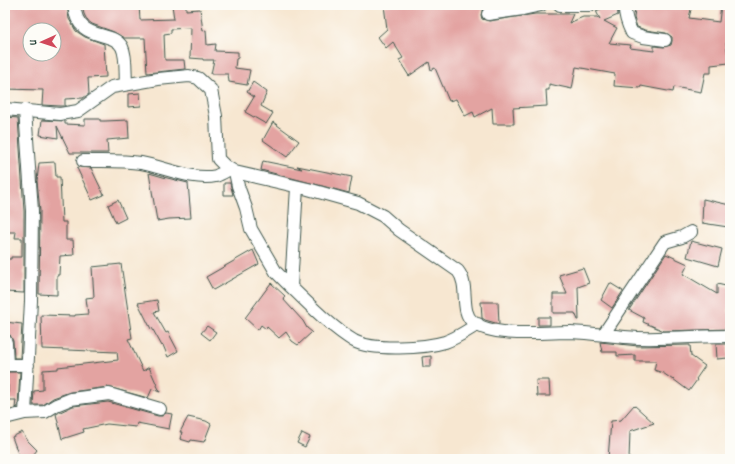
<svg xmlns="http://www.w3.org/2000/svg" width="735" height="464" font-family="Dekko,sans-serif">
<rect width="100%" height="100%" fill="#fdfcf7"/>
<filter id="ink" filterUnits="userSpaceOnUse"><feTurbulence type="fractalNoise" baseFrequency=".025" numOctaves="2"/><feDisplacementMap in="SourceGraphic" scale="8" xChannelSelector="R" yChannelSelector="G"/><feConvolveMatrix kernelMatrix="1 2 1 2 8 2 1 2 1" color-interpolation-filters="sRGB"/></filter>
<filter id="wash" filterUnits="userSpaceOnUse"><feTurbulence type="fractalNoise" baseFrequency=".012" numOctaves="4" result="noise"/><feDisplacementMap in="SourceGraphic" scale="16" xChannelSelector="R" yChannelSelector="G"/><feGaussianBlur stdDeviation="0.9" result="paint"/><feColorMatrix in="noise" values="0 0 0 0 0 0 0 0 0 0 0 0 0 0 0 0 0 1.4 0 .05"/><feComposite in="paint" operator="in"/></filter>
<g filter="url(#wash)">
<rect width="100%" height="100%" fill="#f7e7d1"/>
<g id="blocks">
<path fill="#e3a3a1" fill-rule="evenodd" d="M5,5H67L69,19L76,31L85,37L104,44L106,77L88,78L89,94L83,98L65,99V106H60L42,105L43,90L5,89ZM30,30H54V54H30Z
M82,5H139L140,20L174,19L172,5H186V10L200,9L203,31L206,30L207,45L216,44L215,51L238,52V58L236,59L235,68L250,70L247,85L229,82L228,74H211L214,60H203V59L190,58L191,28L171,29V33L164,34L165,60H184L185,69L147,73L145,38H124L114,32L92,24L87,20L84,14Z
M384,5H498L483,8L481,15L482,19L489,21L535,14H573L569,23L583,17H597L600,19L596,11L608,6L609,8L617,5L618,15L604,21L617,28L609,43L631,45L630,48L654,51V46L664,47L671,45L672,41V37L666,33L645,30L637,27L634,18L635,8L632,9V5H692L689,18L719,22L721,5H730V43H726L729,63L711,65V73H705L701,92L674,87L673,92L641,86L640,88L614,86L615,74L576,67L572,89L549,84V90H546L547,106L513,108L514,124H493L492,108L475,117L473,112L465,116L456,99L449,101L435,68L431,70L429,62L409,76L399,60L403,58L393,42L386,48L378,37L387,29Z
M253,82L267,92L261,106L273,113L266,124L245,112L254,97L247,92Z
M140,93L141,106L128,107V94Z
M5,117L18,118L24,211V293L5,292V259H11V257H22V238H15L16,232H5Z
M85,119H100V121H105L128,120L129,138L107,140L108,153H70L57,126L58,138L40,135L42,120L65,121V124L85,125Z
M273,122L299,141L287,157L263,140Z
M263,161L302,169L297,166L352,177L349,193L261,170Z
M55,162L56,177H60L62,222H66V240H73L74,255L60,256L59,275H57V295L39,294L40,211L37,181L39,163Z
M79,167L91,168L104,195L92,200L77,168Z
M149,173L163,177L188,183L191,218L169,219L157,221Z
M224,183H230L233,195H224Z
M703,199L730,205L728,227L702,223Z
M118,200L126,218L116,223L108,205Z
M691,241L722,249L718,266L687,257Z
M253,250L259,264L213,290L206,277Z
M666,254L688,264L683,274L717,294V284L730,287L728,312L730,313V329L664,331L643,322L644,318L629,310Z
M121,264L132,338L128,339L143,371L149,367L160,392L152,389L148,398L108,387L70,392L53,398L43,405H33L34,391L43,390V370L58,369V367L118,360L117,352L42,349L41,315L75,316V315L88,314L86,298L94,297L92,267Z
M583,268L589,283L578,287L579,320H578L575,313H553V294H567L559,275Z
M271,283L285,296L283,299L303,321L307,328L312,332L298,345L292,341L286,332L279,338L267,327L266,329L261,325L258,330L245,318Z
M610,283L623,291L612,308L601,300Z
M157,300L159,311L154,312L166,333L168,332L178,351L168,357L163,345L162,346L152,328L151,329L138,303Z
M481,302H498L499,324L485,320L482,318Z
M538,317H550V325H538Z
M5,322L22,324L20,358H14L13,341L10,335L5,333Z
M207,326L216,332L210,340L201,333Z
M600,342L638,346L690,345L691,356L705,366L696,379L697,380L689,391L673,379V380L663,373L654,370L656,361H635V355L617,356V352H602Z
M716,344H728V358L717,359Z
M431,356V367H423L422,357Z
M5,372H20L18,407L15,408L16,400H8V385H5Z
M536,380H549L550,396H537Z
M108,402L158,416H162L166,413L172,414L169,429L137,423L136,427L107,424L83,429L84,432L62,439L56,414L73,406Z
M634,405L654,423L630,431L629,459H608L611,421L621,420Z
M188,417L206,421L211,424L204,442L191,440L190,442L180,439L182,432H180Z
M22,432L28,441L37,450L30,459H20L12,437Z
M302,433L310,437L305,447L297,443Z"/>
</g>
</g>
<g filter="url(#ink)">
<use href="#blocks" fill-opacity="0" stroke="#3f564c" stroke-width="1"/>
<g fill="none" stroke-linecap="round" stroke-linejoin="round">
<g stroke="#3f564c" stroke-width="14">
<path id="minor" d="M74,5C77,43 112,29 122,47C127,57 125,73 126,84
M560,5H590
M625,5C624,15 628,25 632,33L643,37L665,40
M488,14L523,9L541,5
M5,109L60,114L78,111L112,87L158,79L189,76L198,78L211,90L216,116L218,159L225,166L235,172L308,189L358,203L383,216L399,230L458,271C470,286 459,311 473,322C493,338 545,332 571,332C594,333 616,337 638,338C669,339 700,336 730,336
M83,161C102,161 122,160 141,163C164,167 193,181 216,176C221,174 226,171 230,169
M235,172L238,186L246,208L251,229L276,272L291,287
M297,187L291,287C311,306 331,327 354,341C373,351 425,348 445,342C457,338 468,330 478,324
M603,335L665,242L682,237L691,232
M5,340L6,343L7,365H28
M25,413L31,301L32,211L25,110
M5,418L25,413L45,412L56,405L71,399L109,394L160,409"/>
</g>
<use href="#minor" stroke="#fff" stroke-width="12"/>
</g>
</g>
<rect width="735" height="464" fill="none" stroke="#fdfcf7" stroke-width="20"/>
<g transform="translate(42 42) rotate(267)"><circle r="19" fill="#fdfcf7" stroke="#a4b0a9"/>
<path d="M0-3L7 15L0 10L-7 15Z" fill="#d1495b"/>
<text y="-6" font-size="11" font-weight="bold" text-anchor="middle" fill="#1f3d34">U</text>
</g>
</svg>
